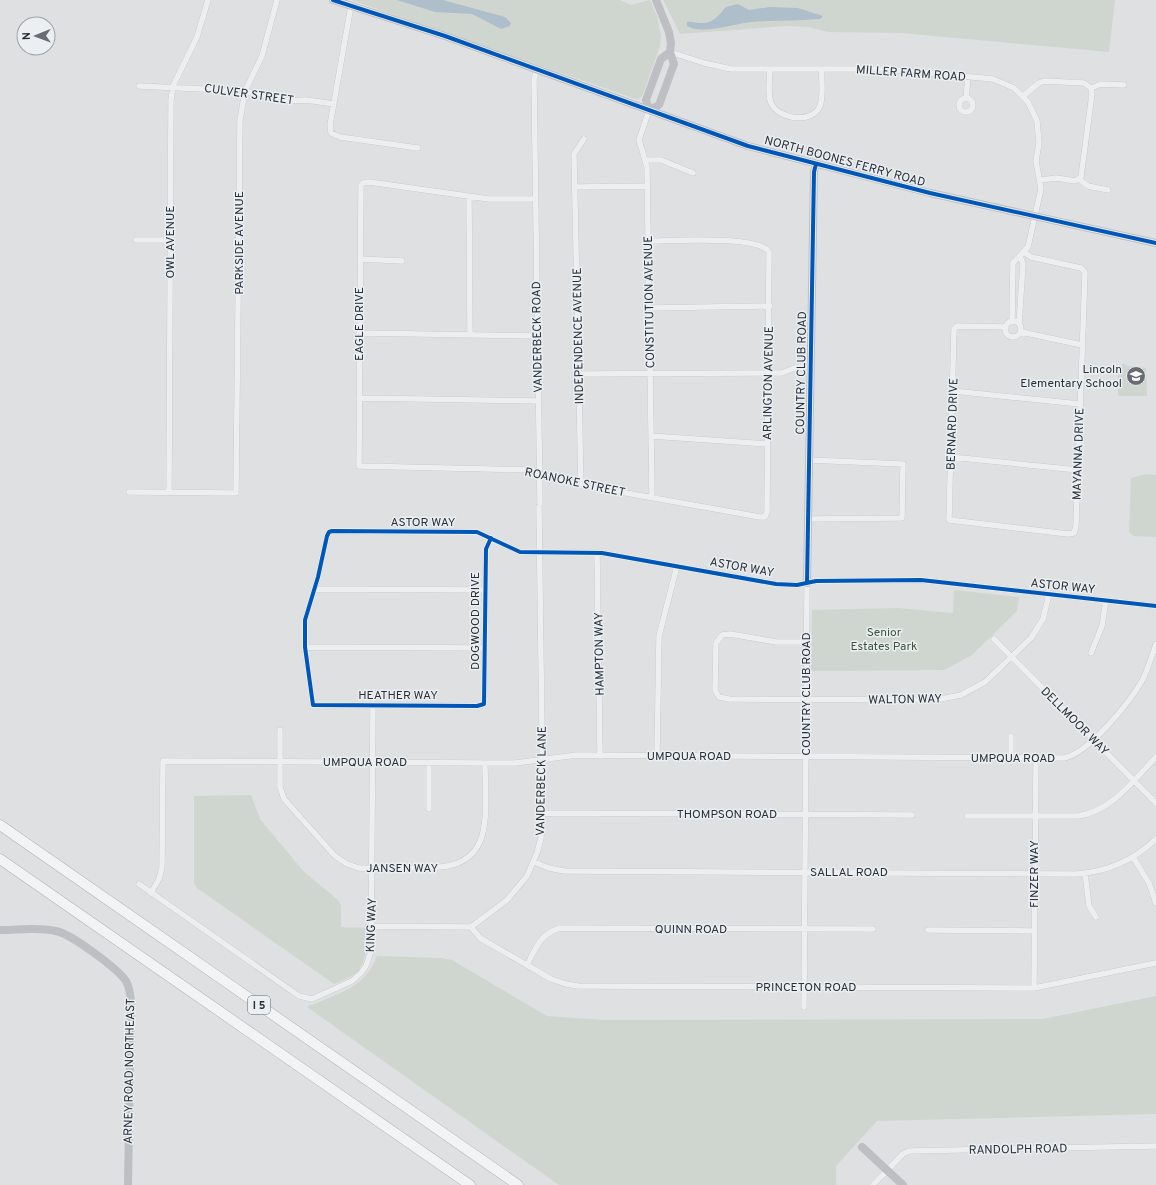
<svg xmlns="http://www.w3.org/2000/svg" width="1156" height="1185" font-family="Overpass,sans-serif">
<rect width="100%" height="100%" fill="#dee0e2"/>
<path fill="#cfd6cf" d="M351,0H620L631,5L650,0L657,16L661,36L660,46L643,94L640,98L636,99Z
M663,0H1115L1109,52L901,33L828,32L808,27L787,26L680,34Z
M1123,363L1128,366L1146,368L1147,396H1119L1118,394V371L1121,369Z
M1146,474L1156,475V537L1134,536L1129,532L1131,478Z
M954,590L1019,597L1017,611L972,655L944,670L811,671L812,610L898,608L953,613Z
M251,795L260,819L304,872L337,899L341,905V927L366,928C366,943 368,963 355,974C349,978 341,981 334,984L197,888L194,883V796Z
M377,956L441,958L452,960L547,1016L603,1020L1043,1019L1156,996V1114L877,1121L836,1166V1185H559L307,1007C336,994 365,989 377,956Z"/>
<path fill="#afbecb" d="M397,0H443L505,17L511,23L510,26L501,29L472,14L435,12Z
M738,4L749,10L770,7L798,8L823,16L820,19C797,21 774,20 751,22C734,24 701,35 687,26V22C692,21 695,23 700,23C713,24 719,15 726,7Z"/>
<g fill="none" stroke-linecap="round" stroke-linejoin="round">
<g stroke="#bcbec0" stroke-width="6">
<path id="street" d="M351,6L330,125L331,133L340,137L418,148
M670,52L704,63L731,69H886L993,79L1014,88L1028,102L1037,121L1039,143L1036,161L1041,189L1028,247L1013,263L1012,322
M537,69L534,80L540,503
M770,69C770,79 767,94 771,103C778,119 812,125 820,106C824,96 821,80 822,69
M139,86L245,91L290,101L306,100L334,104
M1023,96L1039,83L1044,81L1084,83L1091,88L1101,84L1124,85
M959 105a7 7 0 1 1 14 0a7 7 0 1 1-14 0Z
M966,98L968,77
M649,110L639,140L647,167L652,497
M645,160H661L693,173
M1079,179L1088,186L1108,190
M1041,180L1056,178L1075,181L1081,177L1092,94L1091,88
M575,187L647,186
M469,197L470,335
M534,199H489L369,182L363,183L361,185L359,466L531,470L544,476L581,485L760,517H765L767,512L769,252C759,235 669,241 648,241
M136,240H170
M360,259L402,261
M649,308L770,306
M1005 329a8 8 0 1 1 16 0a8 8 0 1 1-16 0Z
M1019,324L1023,264L1020,256
M1006,327L957,326L954,329L949,520L1068,534L1074,533L1076,526L1085,272L1081,268L1031,257L1024,252
M1021,332L1082,345
M359,333L537,336
M579,374L782,373L797,367H811
M953,391L1080,404
M359,398L538,401
M651,436L767,444
M951,457L1078,470
M581,485L574,154L584,139
M129,492L236,493L240,120L245,91L262,56L277,0
M169,492L171,100L173,86L197,37L208,0
M808,519L902,518L903,464L809,460
M491,538L486,549L484,704L477,706L313,705L305,647V620L318,577L327,536L329,532L332,531L477,532L520,552L602,553L776,584L797,585L816,581L921,580L1156,606
M597,552L600,756
M314,589L486,590
M994,639L1156,803
M806,642H776L730,634L722,635L716,643L715,690L719,697L729,699L935,700L961,695L985,682L1031,638L1043,619L1049,594
M305,647L485,648
M1091,653L1102,626L1106,600
M280,730V787L284,799L335,856L347,864L359,868C374,869 390,868 405,868C434,868 471,872 482,836C488,816 485,785 485,763
M1011,736V758
M657,756L659,636L677,566
M429,809V763
M543,813L912,815
M967,816H1078C1112,811 1134,780 1156,757
M1133,857L1149,883L1156,903
M534,862L549,868L564,871L1076,874C1107,872 1134,860 1156,839
M1085,873L1089,906L1096,917
M139,884L299,996L312,999L352,981L361,973L366,966L371,951L373,705
M151,893L159,879L162,867L163,761L485,763H515L577,755L1064,758C1089,753 1131,701 1143,679C1148,668 1152,656 1156,644
M372,926L471,927L507,900L527,876L537,853L541,838L543,813L539,507
M471,927L480,938L551,979L566,984L578,986L1034,988L1156,963
M928,930L1034,931
M527,965C536,948 540,934 560,928L873,929
M1034,988L1036,759
M804,1007L807,583
M873,1185L903,1154L909,1151L1156,1146"/>
</g>
<g stroke="#b1b3b7" stroke-width="11">
<path id="highway" d="M0,825L518,1185
M0,859L470,1185"/>
</g>
<use href="#street" stroke="#edeeef" stroke-width="5.5"/>
<path stroke="#bdbfc3" stroke-width="8" d="M333,0L445,36L748,146L930,193L1156,243
M656,0L669,32L671,43L670,52L674,64L659,105L649,110L646,100L661,59L670,52
M807,583L814,172L816,164
M0,930C18,930 38,927 56,931C71,934 117,968 126,981C130,988 130,995 131,1002L128,1185
M862,1147L903,1185"/>
<use href="#highway" stroke="#f2f3f4" stroke-width="10"/>
<g stroke="#ebeff2" stroke-width="6">
<path id="cycleway" d="M333,0L445,36L748,146L930,193L1156,243
M491,538L486,549L484,704L477,706L313,705L305,647V620L318,577L327,536L329,532L332,531L477,532L520,552L602,553L776,584L797,585L816,581L921,580L1156,606
M807,583L814,172L816,164"/>
</g>
<use href="#cycleway" stroke="#0057b8" stroke-width="4"/>
</g>
<defs>
<g id="school-disc" transform="scale(1)"><circle r="9.5" fill="#686d74" stroke="#ebeff2"/><path d="M0-5L7-2L0 1L-7-2ZM-4 1L0 2.5L4 1V4Q0 6-4 4Z" fill="#fff"/></g>
</defs>
<g fill-rule="evenodd">
<use href="#school-disc" x="1136" y="376"/>
</g>
<g text-anchor="middle" stroke-width="3" stroke-linejoin="round" paint-order="stroke">
<rect fill="#ebeff2" stroke="#626970" stroke-width="1" x="248" y="996" width="22" height="18" rx="3"/>
<g font-size="11" font-weight="bold" fill="#282f39">
<text x="259" y="1009">I 5</text>
</g>
<g font-size="12" fill="#282f39" stroke="#ebeff2">
<text transform="translate(911 73) rotate(4)" y="4">MILLER FARM ROAD</text>
<text transform="translate(249 94) rotate(8)" y="4">CULVER STREET</text>
<text transform="translate(845 161) rotate(15)" y="4">NORTH BOONES FERRY ROAD</text>
<text transform="translate(170 242) rotate(-90)" y="4">OWL AVENUE</text>
<text transform="translate(239 243) rotate(-90)" y="4">PARKSIDE AVENUE</text>
<text transform="translate(649 302) rotate(-91)" y="4">CONSTITUTION AVENUE</text>
<text transform="translate(359 324) rotate(-90)" y="4">EAGLE DRIVE</text>
<text transform="translate(578 336) rotate(-91)" y="4">INDEPENDENCE AVENUE</text>
<text transform="translate(537 337) rotate(-91)" y="4">VANDERBECK ROAD</text>
<text transform="translate(801 373) rotate(-89)" y="4">COUNTRY CLUB ROAD</text>
<text transform="translate(768 383) rotate(-89)" y="4">ARLINGTON AVENUE</text>
<text transform="translate(952 424) rotate(-88)" y="4">BERNARD DRIVE</text>
<text transform="translate(1078 454) rotate(-88)" y="4">MAYANNA DRIVE</text>
<text transform="translate(575 482) rotate(12)" y="4">ROANOKE STREET</text>
<text x="423" y="526">ASTOR WAY</text>
<text transform="translate(742 567) rotate(10)" y="4">ASTOR WAY</text>
<text transform="translate(1063 586) rotate(6)" y="4">ASTOR WAY</text>
<text transform="translate(475 621) rotate(-90)" y="4">DOGWOOD DRIVE</text>
<text transform="translate(599 654) rotate(-91)" y="4">HAMPTON WAY</text>
<text transform="translate(806 694) rotate(-90)" y="4">COUNTRY CLUB ROAD</text>
<text x="398" y="699">HEATHER WAY</text>
<text transform="translate(905 699) rotate(-1)" y="4">WALTON WAY</text>
<text transform="translate(1075 721) rotate(45)" y="4">DELLMOOR WAY</text>
<text x="689" y="760">UMPQUA ROAD</text>
<text x="1013" y="762">UMPQUA ROAD</text>
<text x="365" y="766">UMPQUA ROAD</text>
<text transform="translate(541 781) rotate(-89)" y="4">VANDERBECK LANE</text>
<text x="727" y="818">THOMPSON ROAD</text>
<text x="402" y="872">JANSEN WAY</text>
<text x="849" y="876">SALLAL ROAD</text>
<text transform="translate(1034 874) rotate(-90)" y="4">FINZER WAY</text>
<text transform="translate(371 925) rotate(-88)" y="4">KING WAY</text>
<text x="691" y="933">QUINN ROAD</text>
<text x="806" y="991">PRINCETON ROAD</text>
<text transform="translate(129 1071) rotate(-89)" y="4">ARNEY ROAD NORTHEAST</text>
<text transform="translate(1018 1149) rotate(-1)" y="4">RANDOLPH ROAD</text>
</g>
<g font-size="12" fill="#282f39" stroke="#ebeff2" text-anchor="end">
<text x="1122" y="373">Lincoln<tspan x="1122" dy="14">Elementary School</tspan></text>
</g>
<g font-size="12" fill="#3d5337" stroke="#ebeff2">
<text x="884" y="636">Senior<tspan x="884" dy="14">Estates Park</tspan></text>
</g>
</g>
<g transform="translate(36 36) rotate(269)"><circle r="19" fill="#ebeff2" stroke="#9da2a8"/>
<path d="M0-3L7 15L0 10L-7 15Z" fill="#686d74"/>
<text y="-6" font-size="11" font-weight="bold" text-anchor="middle" fill="#282f39">N</text>
</g>
</svg>
